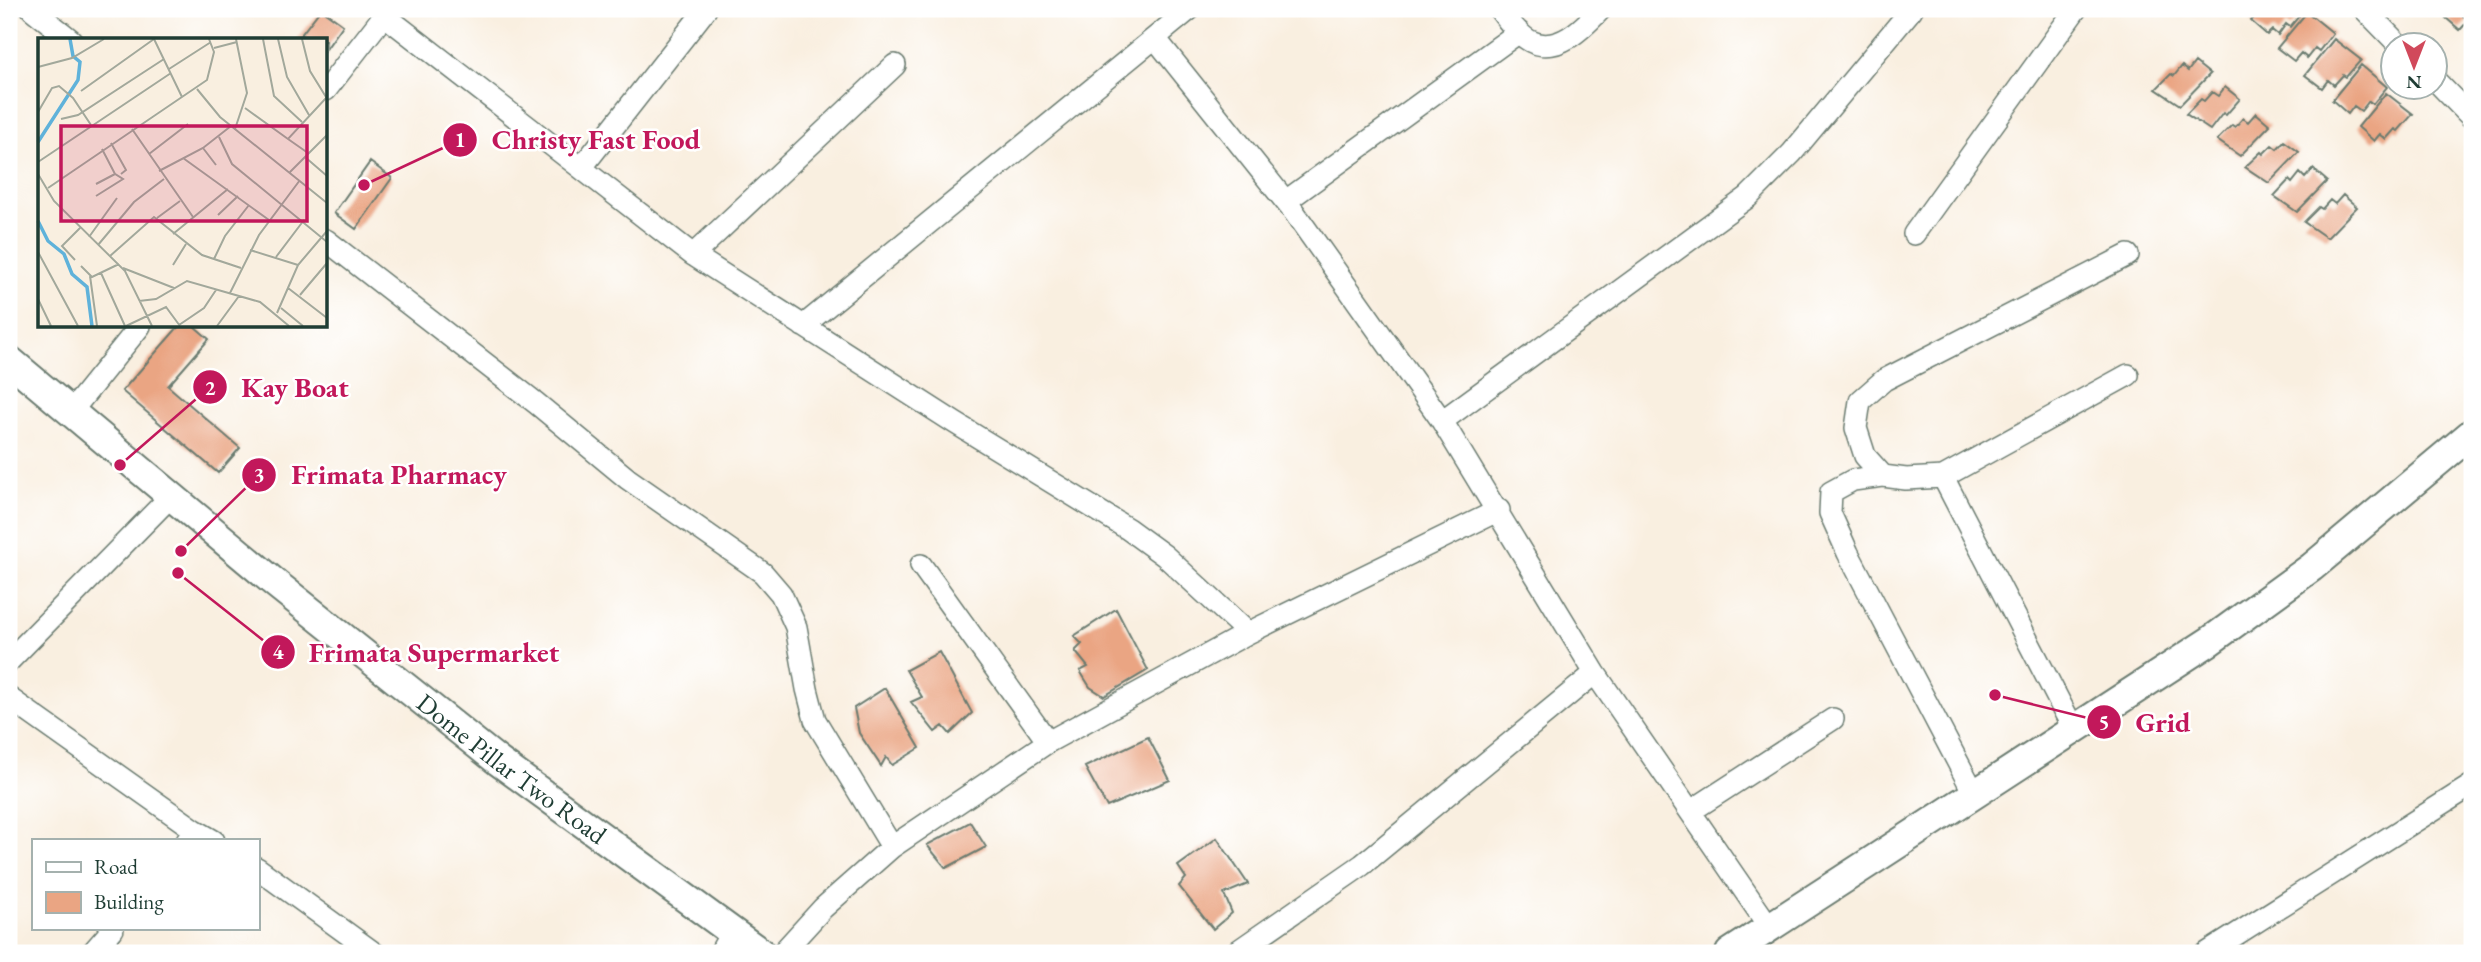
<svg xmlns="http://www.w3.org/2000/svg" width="2481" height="962" font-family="'EB Garamond',serif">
<rect width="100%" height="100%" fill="#fff"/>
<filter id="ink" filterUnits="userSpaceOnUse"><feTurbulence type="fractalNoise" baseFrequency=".0143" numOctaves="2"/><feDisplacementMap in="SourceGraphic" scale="14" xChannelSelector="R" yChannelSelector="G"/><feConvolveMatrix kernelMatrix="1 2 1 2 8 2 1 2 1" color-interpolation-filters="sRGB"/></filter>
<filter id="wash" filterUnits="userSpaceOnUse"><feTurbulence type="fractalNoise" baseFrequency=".00686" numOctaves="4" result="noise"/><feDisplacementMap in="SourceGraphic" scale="28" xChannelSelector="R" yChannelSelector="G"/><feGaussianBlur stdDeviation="1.57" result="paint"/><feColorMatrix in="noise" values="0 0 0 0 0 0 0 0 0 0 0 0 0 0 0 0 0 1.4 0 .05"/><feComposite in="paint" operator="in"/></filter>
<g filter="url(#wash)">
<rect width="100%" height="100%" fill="#f9efe0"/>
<g id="blocks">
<path fill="#eaa583" d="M321,9L343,25L326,49V40H297Z
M2261,9H2305L2290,27L2286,24L2278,35L2272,30L2267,35L2251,21Z
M2457,9L2468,21L2460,30L2446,18Z
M2307,12L2333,33L2319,51L2315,48L2307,58L2301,53L2294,61L2277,48Z
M2334,39L2361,60L2346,77L2343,75L2334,85L2328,80L2322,88L2305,75Z
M2195,62L2210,74L2180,105L2156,89L2171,74L2174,76L2182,66L2188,71Z
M2361,65L2387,87L2373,104L2369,101L2361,111L2354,106L2348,114L2332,100Z
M2225,87L2240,99L2226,115L2223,113L2210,130L2186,114L2201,99L2204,101L2212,92L2218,96Z
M2386,93L2413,114L2398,131L2395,129L2386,139L2380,134L2374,141L2358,127Z
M2256,113L2270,125L2240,156L2217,140L2232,125L2235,127L2243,118L2248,122Z
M2284,141L2299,152L2269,183L2245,167L2261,152L2263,154L2272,145L2277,149Z
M370,162L392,178L356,229L334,213Z
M2313,169L2327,181L2297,212L2274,196L2289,180L2292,183L2300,173L2305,178Z
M2343,195L2357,207L2327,238L2304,222L2319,207L2322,209L2330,200L2335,204Z
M179,326H194L209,339L168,386L240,448L218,473L122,391Z
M1116,609L1148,670L1104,696L1090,687L1080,671L1088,667L1075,651L1082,644L1074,636Z
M939,652L972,713L950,734L943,726L935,732L911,702L922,697L906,670Z
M885,688L920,748L892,765L886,757L881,766L859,733L854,708Z
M1148,737L1170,780L1107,807L1085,767Z
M970,822L986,847L946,868L927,845Z
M1217,838L1248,884L1224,894L1232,913L1213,929L1179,886L1186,878L1178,866Z"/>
</g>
</g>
<g filter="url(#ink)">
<use href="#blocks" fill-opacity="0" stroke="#6b7b70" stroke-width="2"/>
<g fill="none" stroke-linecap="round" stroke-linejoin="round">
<g stroke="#6b7b70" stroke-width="24">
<path id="minor" d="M32,9L71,40
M1499,9C1508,20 1517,34 1530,41C1558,55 1584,27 1601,9
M2364,9L2400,46
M384,15L693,255L955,423L1128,529L1165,556L1248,633
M1155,38L1294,212L1442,421L1595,673L1770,928
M2436,81L2472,118
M326,90L389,9
M582,167L706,9
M1286,201L1519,32
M1914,234L2076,9
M326,240L536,403L628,479L763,573L781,594L796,627L807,689L815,720L892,847
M693,255L895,65
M2128,255L1884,380L1860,401L1856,428L1865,456L1883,476L1906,479L1943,477L2128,375
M803,326L1190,9
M70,413L140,326
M1442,421L1748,197L1792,153L1912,9
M1883,476L1853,480L1831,492L1830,513L1848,553L1974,793
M1943,477L2074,730
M921,565L1048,742
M9,661L171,496
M9,698L195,830
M1691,811L1833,719
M187,840L195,830L214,841
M257,868L374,953
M92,953L113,929
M720,953L732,931
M782,953L823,908L892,847L1048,742L1248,633L1499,510
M1235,953L1362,865L1595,673
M2207,953L2472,785"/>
</g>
<g stroke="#6b7b70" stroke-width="32">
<g id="tertiary">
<path id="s1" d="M9,360L275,583L498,761L761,953"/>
<path d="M1730,953L2210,641L2312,567L2472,433"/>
</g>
</g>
<use href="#minor" stroke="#fff" stroke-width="21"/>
<use href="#tertiary" stroke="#fff" stroke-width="28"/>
</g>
</g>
<g text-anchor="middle" stroke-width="5" stroke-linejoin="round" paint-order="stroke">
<g font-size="26" fill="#1f3d34" stroke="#fff">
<text dy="9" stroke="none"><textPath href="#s1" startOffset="648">Dome Pillar Two Road</textPath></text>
</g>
</g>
<g transform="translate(38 38)">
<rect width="289" height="289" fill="#f9efe0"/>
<path fill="none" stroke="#5fb2da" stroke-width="3.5" d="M0,104L40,42L42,24L35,18L32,1M0,183L10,203L26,216L34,236L49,249L54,288"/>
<path fill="none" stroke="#a2a89b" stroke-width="2" d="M116,1L144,59M225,1L236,58L264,84M240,1L249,39L271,77M264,1L272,33L288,59M176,10L199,4M0,29L34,20L66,1M131,31L173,4M159,51L182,79L289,165M43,53L116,1M207,70L250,101L289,59M0,74L14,50L21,48L35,60L53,87M23,81L40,77L126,21M94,91L155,179M197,91L209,55L198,1M181,99L194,126L289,204M250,101L270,115M73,105L88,132L83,136M165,110L178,127M64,111L77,136M111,116L150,86M267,119L289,138M145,120L231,182M0,124L133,35M121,133L165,110L193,88M252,134L289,97M0,136L16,163L87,233L114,288M58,146L77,136L85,141L58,158M10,150L169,42L176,14L171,1M180,177L200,158M119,180L142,163M135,196L190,151M51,199L79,160M60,207L96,164L126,141M212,212L260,227M0,214L40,288M72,218L116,179L164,217L203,230M238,219L266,182M176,221L187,198L211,167M37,222L24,208L42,190M135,227L148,206M43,228L54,239L81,226M85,230L136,250M63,235L87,288M52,238L59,288M250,250L289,280M192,255L221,197L262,142M262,257L289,225M0,261L13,288M101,263L118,261L149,243L222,264L251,288M243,270L265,288M239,275L260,227L289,193M141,287L166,270L178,252M88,288L128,269L142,288M179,288L201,258"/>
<path fill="#c2185b" fill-opacity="0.15" stroke="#c2185b" stroke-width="3.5" d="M23,88H269V183H23Z"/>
<rect width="289" height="289" fill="none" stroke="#1f3d34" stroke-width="3.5"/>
</g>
<path fill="none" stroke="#c2185b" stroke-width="2.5" d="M364 185L460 140M120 465L210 387M181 551L259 475M178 573L278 652M1995 695L2104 722"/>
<g fill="#c2185b" stroke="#fff" stroke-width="2.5">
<circle cx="364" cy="185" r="7"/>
<circle cx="120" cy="465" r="7"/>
<circle cx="181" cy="551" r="7"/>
<circle cx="178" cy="573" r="7"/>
<circle cx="1995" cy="695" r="7"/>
<circle cx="460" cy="140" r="18"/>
<circle cx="210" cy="387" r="18"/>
<circle cx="259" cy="475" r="18"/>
<circle cx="278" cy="652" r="18"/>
<circle cx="2104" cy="722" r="18"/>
</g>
<g font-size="21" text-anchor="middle" font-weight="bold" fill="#fff">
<text x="460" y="147">1</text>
<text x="210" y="395">2</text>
<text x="259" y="482">3</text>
<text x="278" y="659">4</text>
<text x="2104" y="729">5</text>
</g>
<g font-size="28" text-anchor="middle" font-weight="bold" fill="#c2185b" stroke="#fff" stroke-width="5" stroke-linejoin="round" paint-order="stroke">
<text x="596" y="149">Christy Fast Food</text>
<text x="295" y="397">Kay Boat</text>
<text x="399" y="484">Frimata Pharmacy</text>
<text x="434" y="662">Frimata Supermarket</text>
<text x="2163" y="732">Grid</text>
</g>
<rect width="2481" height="962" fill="none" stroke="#fff" stroke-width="35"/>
<rect x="32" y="839" width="228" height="91" fill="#ffffff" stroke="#a5b1ae" stroke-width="2"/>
<rect x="46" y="862" width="35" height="10" fill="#ffffff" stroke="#a5b1ae" stroke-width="2"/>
<text x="94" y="874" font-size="21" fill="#1f3d34">Road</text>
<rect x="46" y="892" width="35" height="21" fill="#eaa583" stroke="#a5b1ae" stroke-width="2"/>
<text x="94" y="909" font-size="21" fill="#1f3d34">Building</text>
<g transform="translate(2414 66) rotate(180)"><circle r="33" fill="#ffffff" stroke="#a5b1ae" stroke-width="2"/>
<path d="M0-5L12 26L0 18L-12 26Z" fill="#d1495b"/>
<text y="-10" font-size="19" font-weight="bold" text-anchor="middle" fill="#1f3d34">N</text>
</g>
</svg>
